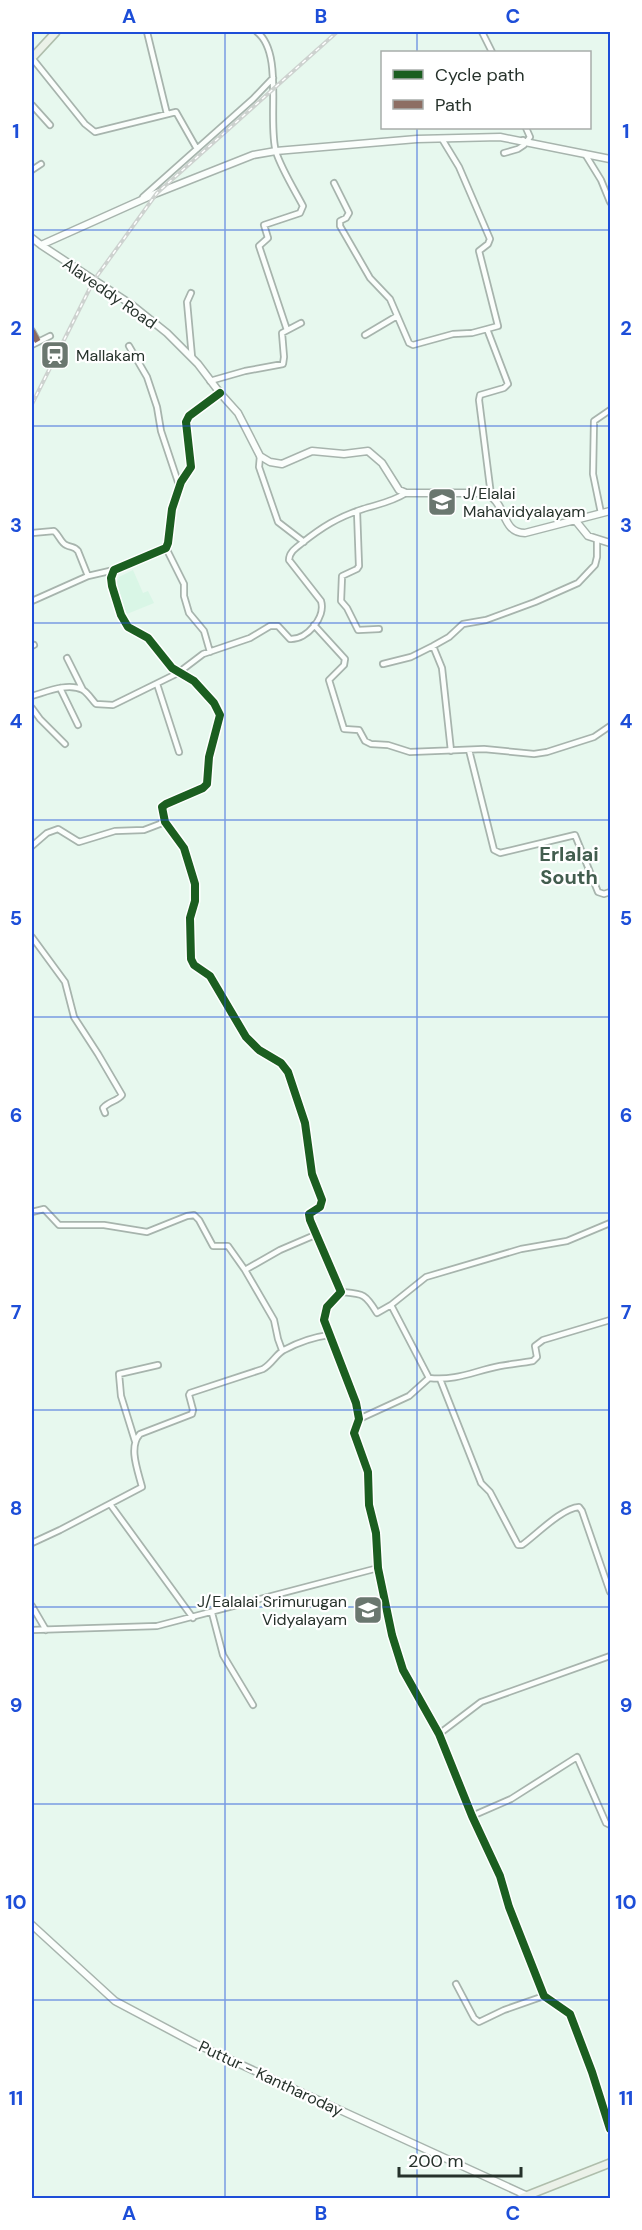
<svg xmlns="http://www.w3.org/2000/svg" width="642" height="2230" font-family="'DM Sans',sans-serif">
<rect width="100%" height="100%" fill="#e7f8ee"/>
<path fill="#d9f6e6" d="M133,570L143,593L148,591L154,603L127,614L116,592V584L119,577Z"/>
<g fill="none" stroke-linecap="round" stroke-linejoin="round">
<g stroke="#a7b4ad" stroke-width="8">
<path id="street" d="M147,32L167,114
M257,32C284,53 267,120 276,152C282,170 294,189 303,206L300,213L264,225L268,238L259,246L287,330
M482,32L492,52
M32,58L85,124L95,132L176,112L197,149
M32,105L50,125
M526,128L530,137L527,141
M442,139L459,167L490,239L488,244L479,251L498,326L487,329L508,384L504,388L480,395L479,400L491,495
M504,153L518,149L524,145L523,140
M585,154L601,180L610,202
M32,170L41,164
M334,183L349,213L346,218L340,221V226L370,278L390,299L409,343L413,345L453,334L472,333L487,329
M143,197L253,99L273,78
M191,293L187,302L192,357
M32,331L38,342
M365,335L397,316
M32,345L50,336
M129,346L147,377L157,407L161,431L179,485
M210,381L245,371L283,364L284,357L282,333L301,323
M260,456L259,467L278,522L304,542
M357,511L359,566L357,569L342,576L341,601L347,608L358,630L379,629
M601,513L593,474L594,421L610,410
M32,533L54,531C59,535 61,543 66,545C72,548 74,546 78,551L88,576
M166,548L184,584V596L189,613L204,631L210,652
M32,601L88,576L114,570
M314,625L345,659L344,665L329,680L344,729L359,730L365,741L371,744L388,745L410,752L484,749L534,754L547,752L594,737L610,726
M32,646L34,645
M433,646L442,668L451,751
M67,658L83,690
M383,664L411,657L433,646L449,637L463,624L486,620L535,602L578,583L595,565L597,557V540
M157,684L179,752
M60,688L78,725
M32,696C46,692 68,682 83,690C88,693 92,700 96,704L113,705L178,673L203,654L250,638L270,626H278L290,639C307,640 326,617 321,601L289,560C289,552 296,548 302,543C322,527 338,517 363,509C379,504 392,502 406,493
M32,708L40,719L65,744
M469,750L494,850L500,853L575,835L598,892L604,894L610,892
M32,846L47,833L58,829L79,842L115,831L144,830L165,822
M32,937L65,982L74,1017L98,1054L122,1095C118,1101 109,1101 103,1108L105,1113
M32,1212L44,1209L59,1225H104L147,1232L187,1216L194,1215L199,1220L213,1246H228L245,1270L280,1250L315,1235
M245,1270L274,1320L278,1339L282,1350
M341,1292C363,1294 365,1293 377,1313L391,1305L429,1378L409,1396L359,1419
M391,1305L426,1277L521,1249L567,1241L610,1223
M429,1378C457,1381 474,1371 500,1366C511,1364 522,1363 533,1361L537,1357L535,1346L543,1340L610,1320
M440,1379L481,1483L490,1492L518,1545H522C536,1535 562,1508 579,1507L582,1511L610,1592
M135,1441L121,1396L119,1374L158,1365
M110,1504L193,1618
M32,1543L60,1530L142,1487C138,1471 128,1447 140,1434L192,1414L193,1410L189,1395L190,1393L263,1369C272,1364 277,1353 284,1350C297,1343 314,1337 329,1335
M32,1606L46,1630
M212,1613L223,1655L253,1705
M32,1630L157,1626L378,1568
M439,1734L481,1702L610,1656
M472,1816L511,1799L577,1757L606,1823L610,1825
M456,1984L474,2018L479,2022L504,2010L544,1996"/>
</g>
<g stroke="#a7b4ad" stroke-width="9">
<path id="secondary" d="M32,238L41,245L157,193L253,155L276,151L417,139L500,137L610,159
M41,245L132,305L167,333L198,364L220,393L238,413L260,456L270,462L282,464L312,451L344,454L368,451L382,463L399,490L406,493H482C508,498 499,533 525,533L610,511
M220,393L189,416L186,422L191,467L181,482L172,509L168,543L166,548L114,570L111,578L112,586L121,615L128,627L148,638L172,668L194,681L214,703L220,715L209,757L207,784L203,788L166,804L162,807L165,822L184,848L195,884V901L190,918L191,959L194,965L210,976L246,1037L259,1050L281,1063L288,1072L305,1123L312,1174L322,1200L320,1207L309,1214L310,1220L341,1292L327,1307L324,1320L356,1403L359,1419L354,1433L368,1472L369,1505L376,1533L378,1568L392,1635L403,1670L439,1734L472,1816L500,1876L509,1907L544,1996L570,2014L592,2072L610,2129
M575,520L588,536L610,543
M32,1925L115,2001L196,2044L532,2198"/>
</g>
<g stroke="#afbeac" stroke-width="10">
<path id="primary" d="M32,58L56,32
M521,2198L610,2163"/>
</g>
<use href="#street" stroke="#fbfefc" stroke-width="4.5"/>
<use href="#secondary" stroke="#fbfefc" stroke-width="6"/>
<use href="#primary" stroke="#ebf1e8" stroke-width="7"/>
<g stroke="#cdd2cf" stroke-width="4">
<path id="rail" d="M32,404L94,280L157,193L337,32"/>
</g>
<use href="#rail" stroke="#fff" stroke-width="1.5" stroke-dasharray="4.5" stroke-linecap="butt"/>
<path stroke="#8d6e63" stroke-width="6" stroke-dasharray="12 6" stroke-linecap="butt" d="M32,331L38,342"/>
<g stroke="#fff" stroke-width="11">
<path id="cycleway" d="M220,393L189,416L186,422L191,467L181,482L172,509L168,543L166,548L114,570L111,578L112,586L121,615L128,627L148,638L172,668L194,681L214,703L220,715L209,757L207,784L203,788L166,804L162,807L165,822L184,848L195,884V901L190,918L191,959L194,965L210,976L246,1037L259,1050L281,1063L288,1072L305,1123L312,1174L322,1200L320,1207L309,1214L310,1220L341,1292L327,1307L324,1320L356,1403L359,1419L354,1433L368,1472L369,1505L376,1533L378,1568L392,1635L403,1670L439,1734L472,1816L500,1876L509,1907L544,1996L570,2014L592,2072L610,2129"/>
</g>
<use href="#cycleway" stroke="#1b5e20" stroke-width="8"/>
</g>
<path fill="none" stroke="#1d4ed8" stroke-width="1.5" stroke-opacity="0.55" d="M225,32V2198M417,32V52M417,128V2198M32,230H610M32,426H610M32,623H610M32,820H610M32,1017H610M32,1213H610M32,1410H610M32,1607H610M32,1804H610M32,2000H610"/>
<defs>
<g id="station-square" transform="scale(1.5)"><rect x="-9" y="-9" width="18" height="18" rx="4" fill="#6a776f" stroke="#fff"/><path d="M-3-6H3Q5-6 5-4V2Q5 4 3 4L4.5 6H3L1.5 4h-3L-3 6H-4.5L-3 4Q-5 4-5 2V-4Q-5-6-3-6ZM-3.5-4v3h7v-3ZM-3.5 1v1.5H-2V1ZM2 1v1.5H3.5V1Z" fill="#fff"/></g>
<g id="school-square" transform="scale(1.5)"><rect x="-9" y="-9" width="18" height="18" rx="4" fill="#6a776f" stroke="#fff"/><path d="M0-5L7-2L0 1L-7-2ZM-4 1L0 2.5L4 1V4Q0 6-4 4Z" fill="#fff"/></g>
</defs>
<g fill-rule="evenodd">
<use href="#station-square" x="55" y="355"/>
<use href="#school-square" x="442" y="502"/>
<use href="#school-square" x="368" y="1610"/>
</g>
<g text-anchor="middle" stroke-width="4.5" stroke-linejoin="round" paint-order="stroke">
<g font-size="16" fill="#26322b" stroke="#fff">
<text transform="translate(110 293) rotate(35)" y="6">Alaveddy Road</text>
<text transform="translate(271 2078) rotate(25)" y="6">Puttur - Kantharoday</text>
</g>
<g font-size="16" fill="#26322b" stroke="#fff" text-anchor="start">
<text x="76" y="361">Mallakam</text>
<text x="463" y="499">J/Elalai<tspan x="463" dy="18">Mahavidyalayam</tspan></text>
<text x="347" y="1607" text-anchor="end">J/Ealalai Srimurugan<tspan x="347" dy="18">Vidyalayam</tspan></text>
</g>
<g font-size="20" font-weight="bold" fill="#425d4e" stroke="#fff">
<text x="569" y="861">Erlalai<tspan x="569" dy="23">South</tspan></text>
</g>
</g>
<rect width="642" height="2230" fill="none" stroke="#ffffff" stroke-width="66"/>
<rect x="381" y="51" width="210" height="78" fill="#ffffff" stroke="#a8adaa" stroke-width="1.5"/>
<rect x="393" y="70" width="30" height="9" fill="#1b5e20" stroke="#a8adaa" stroke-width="1.5"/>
<text x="435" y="81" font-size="18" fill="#26322b">Cycle path</text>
<rect x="393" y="100" width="30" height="9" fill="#8d6e63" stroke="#a8adaa" stroke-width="1.5"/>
<text x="435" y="111" font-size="18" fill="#26322b">Path</text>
<path d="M399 2167v9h122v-9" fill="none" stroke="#26322b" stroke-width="3"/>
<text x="408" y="2167" font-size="18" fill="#26322b" stroke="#ffffff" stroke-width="4.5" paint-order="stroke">200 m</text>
<rect x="33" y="33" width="576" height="2164" fill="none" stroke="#1d4ed8" stroke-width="2"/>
<g font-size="20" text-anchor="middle" font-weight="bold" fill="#1d4ed8">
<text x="129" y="23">A</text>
<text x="321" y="23">B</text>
<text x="513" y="23">C</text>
<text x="16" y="138">1</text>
<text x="626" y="138">1</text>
<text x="16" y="335">2</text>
<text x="626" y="335">2</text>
<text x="16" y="532">3</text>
<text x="626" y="532">3</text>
<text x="16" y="728">4</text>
<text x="626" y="728">4</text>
<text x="16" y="925">5</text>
<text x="626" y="925">5</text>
<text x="16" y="1122">6</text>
<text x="626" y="1122">6</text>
<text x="16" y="1319">7</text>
<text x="626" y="1319">7</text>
<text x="16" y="1515">8</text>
<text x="626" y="1515">8</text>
<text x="16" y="1712">9</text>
<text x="626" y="1712">9</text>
<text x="16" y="1909">10</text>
<text x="626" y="1909">10</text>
<text x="16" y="2105">11</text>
<text x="626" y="2105">11</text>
<text x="129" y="2220">A</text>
<text x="321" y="2220">B</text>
<text x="513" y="2220">C</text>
</g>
</svg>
